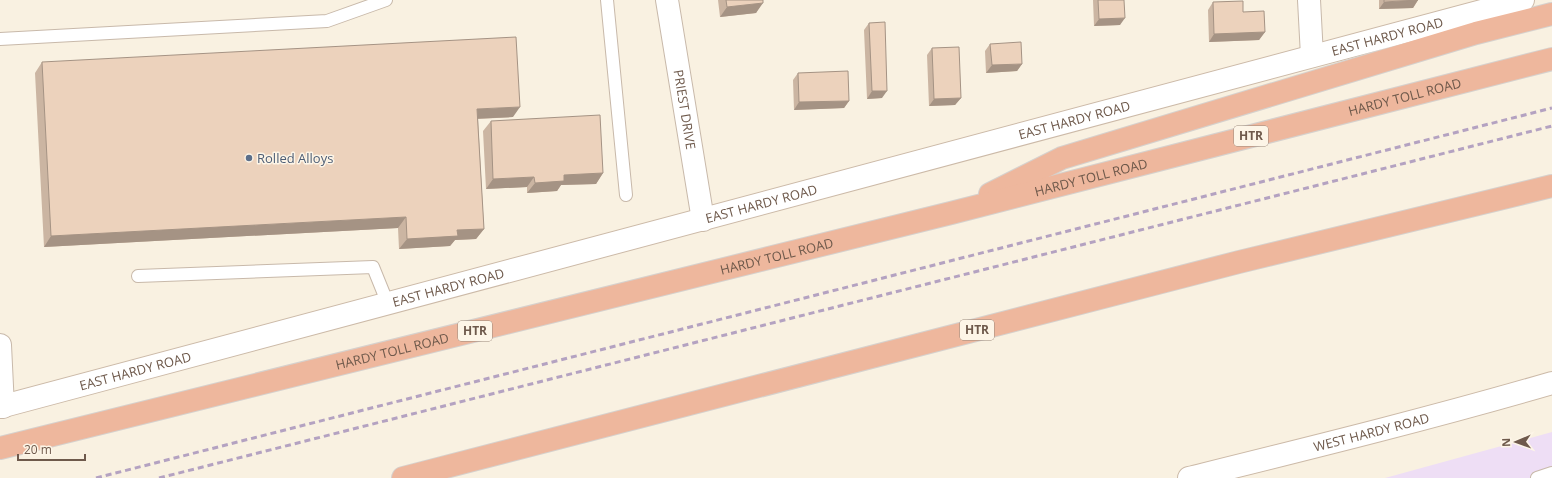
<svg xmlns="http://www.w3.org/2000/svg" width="1552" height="478" font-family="'Open Sans',sans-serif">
<rect width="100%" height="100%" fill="#f9f1e1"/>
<path fill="#eedef5" d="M1552,432V478H1385Z"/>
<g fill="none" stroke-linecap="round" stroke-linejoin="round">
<g stroke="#c8b9aa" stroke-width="14">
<path id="service" d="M607,0L626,195
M0,39L327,21L386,0
M138,276L373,267L388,304
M1537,478L1552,473"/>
</g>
<g stroke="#c8b9aa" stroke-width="24">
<g id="minor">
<path id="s1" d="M667,0L703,220"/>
<path d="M1309,0L1312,56"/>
<path d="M0,345L3,407"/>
</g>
</g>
<g stroke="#ccbaa8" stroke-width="24">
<g id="secondary">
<path id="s2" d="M0,407L1523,0"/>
<path id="s3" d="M1189,478C1310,448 1432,418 1552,383"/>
</g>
</g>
<g stroke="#d6d1cd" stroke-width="24">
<g id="motorway">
<path d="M990,194L1062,158L1476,33L1552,14"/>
<path id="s4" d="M0,448L951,213L1552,59"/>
<path d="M403,478L1239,262L1552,186"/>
</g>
</g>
<use href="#service" stroke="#fff" stroke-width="12"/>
<use href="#minor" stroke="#fff" stroke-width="22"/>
<use href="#secondary" stroke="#fff" stroke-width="22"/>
<use href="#motorway" stroke="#eeb79d" stroke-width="22"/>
<path stroke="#b4a2c1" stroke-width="3" stroke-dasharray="6 4" stroke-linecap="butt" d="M96,478L1552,108
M159,478L1552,126"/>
</g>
<path fill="#cbb5a2" d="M718,0H763L756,13L720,17Z
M1093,0H1124L1120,25L1094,26Z
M1379,0H1418L1413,8L1379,9Z
M1213,2L1243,12L1265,32L1259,40L1209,42L1208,10Z
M869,23L882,98L867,99L864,30Z
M990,44L1022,64L1017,71L986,73L985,51Z
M932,48L961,98L955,105L929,106L927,55Z
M42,62L513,117L478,119L484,229L476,239L455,240L450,246L399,249L398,228L44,247L35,73Z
M798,73L849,101L844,108L794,110L793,80Z
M491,121L603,173L596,184L561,185L557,191L527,193V187L486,189L483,131Z"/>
<path fill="#a59384" d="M1418,0L1413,8L1379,9L1384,2Z
M763,3L756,13L720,17L727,7Z
M1125,18L1120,25L1094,26L1099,19Z
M1265,32L1259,40L1209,42L1214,34Z
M1022,64L1017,71L986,73L992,65Z
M872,91H887L882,98L867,99Z
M961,98L955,105L929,106L934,99Z
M849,101L844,108L794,110L799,102Z
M520,107L513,117L470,119L477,109Z
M603,173L596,184L561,185L557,191L527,193L535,183L564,175Z
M534,177L527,187L486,189L493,179Z
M406,217L398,228L44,247L51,236Z
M484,229L476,239L455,240L450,246L399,249L407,239L457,230Z"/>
<path fill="#ecd2bc" stroke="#a59384" d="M726,0H763V3L727,7Z
M1098,0H1124L1125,18L1099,19Z
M1384,0H1418L1384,2Z
M1243,1V12L1264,11L1265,32L1214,34L1213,2Z
M885,22L887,91H872L869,23Z
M516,37L520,107L477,109L484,229L457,230L458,236L407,239L406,217L51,236L42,62Z
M1021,42L1022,64L992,65L990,44Z
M959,47L961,98L934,99L932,48Z
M848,71L849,101L799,102L798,73Z
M600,115L603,173L564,175V181L535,183L534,177L493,179L491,121Z"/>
<circle fill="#5c6f8a" stroke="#fdf5e7" stroke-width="1.5" cx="249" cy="158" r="4"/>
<g text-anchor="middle" stroke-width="3" stroke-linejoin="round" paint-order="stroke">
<g fill="#fdf5e7" stroke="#99887a" stroke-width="1">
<rect x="1234" y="126" width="34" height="20" rx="3"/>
<rect x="960" y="320" width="34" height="20" rx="3"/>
<rect x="458" y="321" width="34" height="20" rx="3"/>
</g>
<g font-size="12" font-weight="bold" fill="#6e594b">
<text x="1251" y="140">HTR</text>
<text x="977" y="334">HTR</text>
<text x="475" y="335">HTR</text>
</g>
<g font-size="13" fill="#6e594b" stroke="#fdf5e7">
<text dy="5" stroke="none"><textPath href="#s2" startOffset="1436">EAST HARDY ROAD</textPath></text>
<text dy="5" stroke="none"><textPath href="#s4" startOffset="1448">HARDY TOLL ROAD</textPath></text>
<text dy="5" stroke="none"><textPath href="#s1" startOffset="111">PRIEST DRIVE</textPath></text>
<text dy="5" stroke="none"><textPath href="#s2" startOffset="1112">EAST HARDY ROAD</textPath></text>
<text dy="5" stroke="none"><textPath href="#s4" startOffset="1124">HARDY TOLL ROAD</textPath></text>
<text dy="5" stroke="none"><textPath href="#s2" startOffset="788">EAST HARDY ROAD</textPath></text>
<text dy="5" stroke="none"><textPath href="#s4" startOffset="800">HARDY TOLL ROAD</textPath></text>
<text dy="5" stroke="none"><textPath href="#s2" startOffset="464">EAST HARDY ROAD</textPath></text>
<text dy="5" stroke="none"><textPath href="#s4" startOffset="404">HARDY TOLL ROAD</textPath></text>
<text dy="5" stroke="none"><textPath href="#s2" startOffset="140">EAST HARDY ROAD</textPath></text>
<text dy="5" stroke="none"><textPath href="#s3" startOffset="188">WEST HARDY ROAD</textPath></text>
</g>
<g font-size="13" fill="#4e5e75" stroke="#fdf5e7" text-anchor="start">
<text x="257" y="163">Rolled Alloys</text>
</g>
</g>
<g transform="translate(1516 442) rotate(268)" stroke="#fdf5e7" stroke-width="3" paint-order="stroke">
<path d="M0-3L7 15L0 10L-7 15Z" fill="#6e594b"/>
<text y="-6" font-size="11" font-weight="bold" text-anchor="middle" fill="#6e594b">N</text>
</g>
<path d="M18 454v6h67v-6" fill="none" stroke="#6e594b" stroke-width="2"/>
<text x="24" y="454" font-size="12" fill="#6e594b" stroke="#fdf5e7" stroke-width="3" paint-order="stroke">20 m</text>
</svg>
